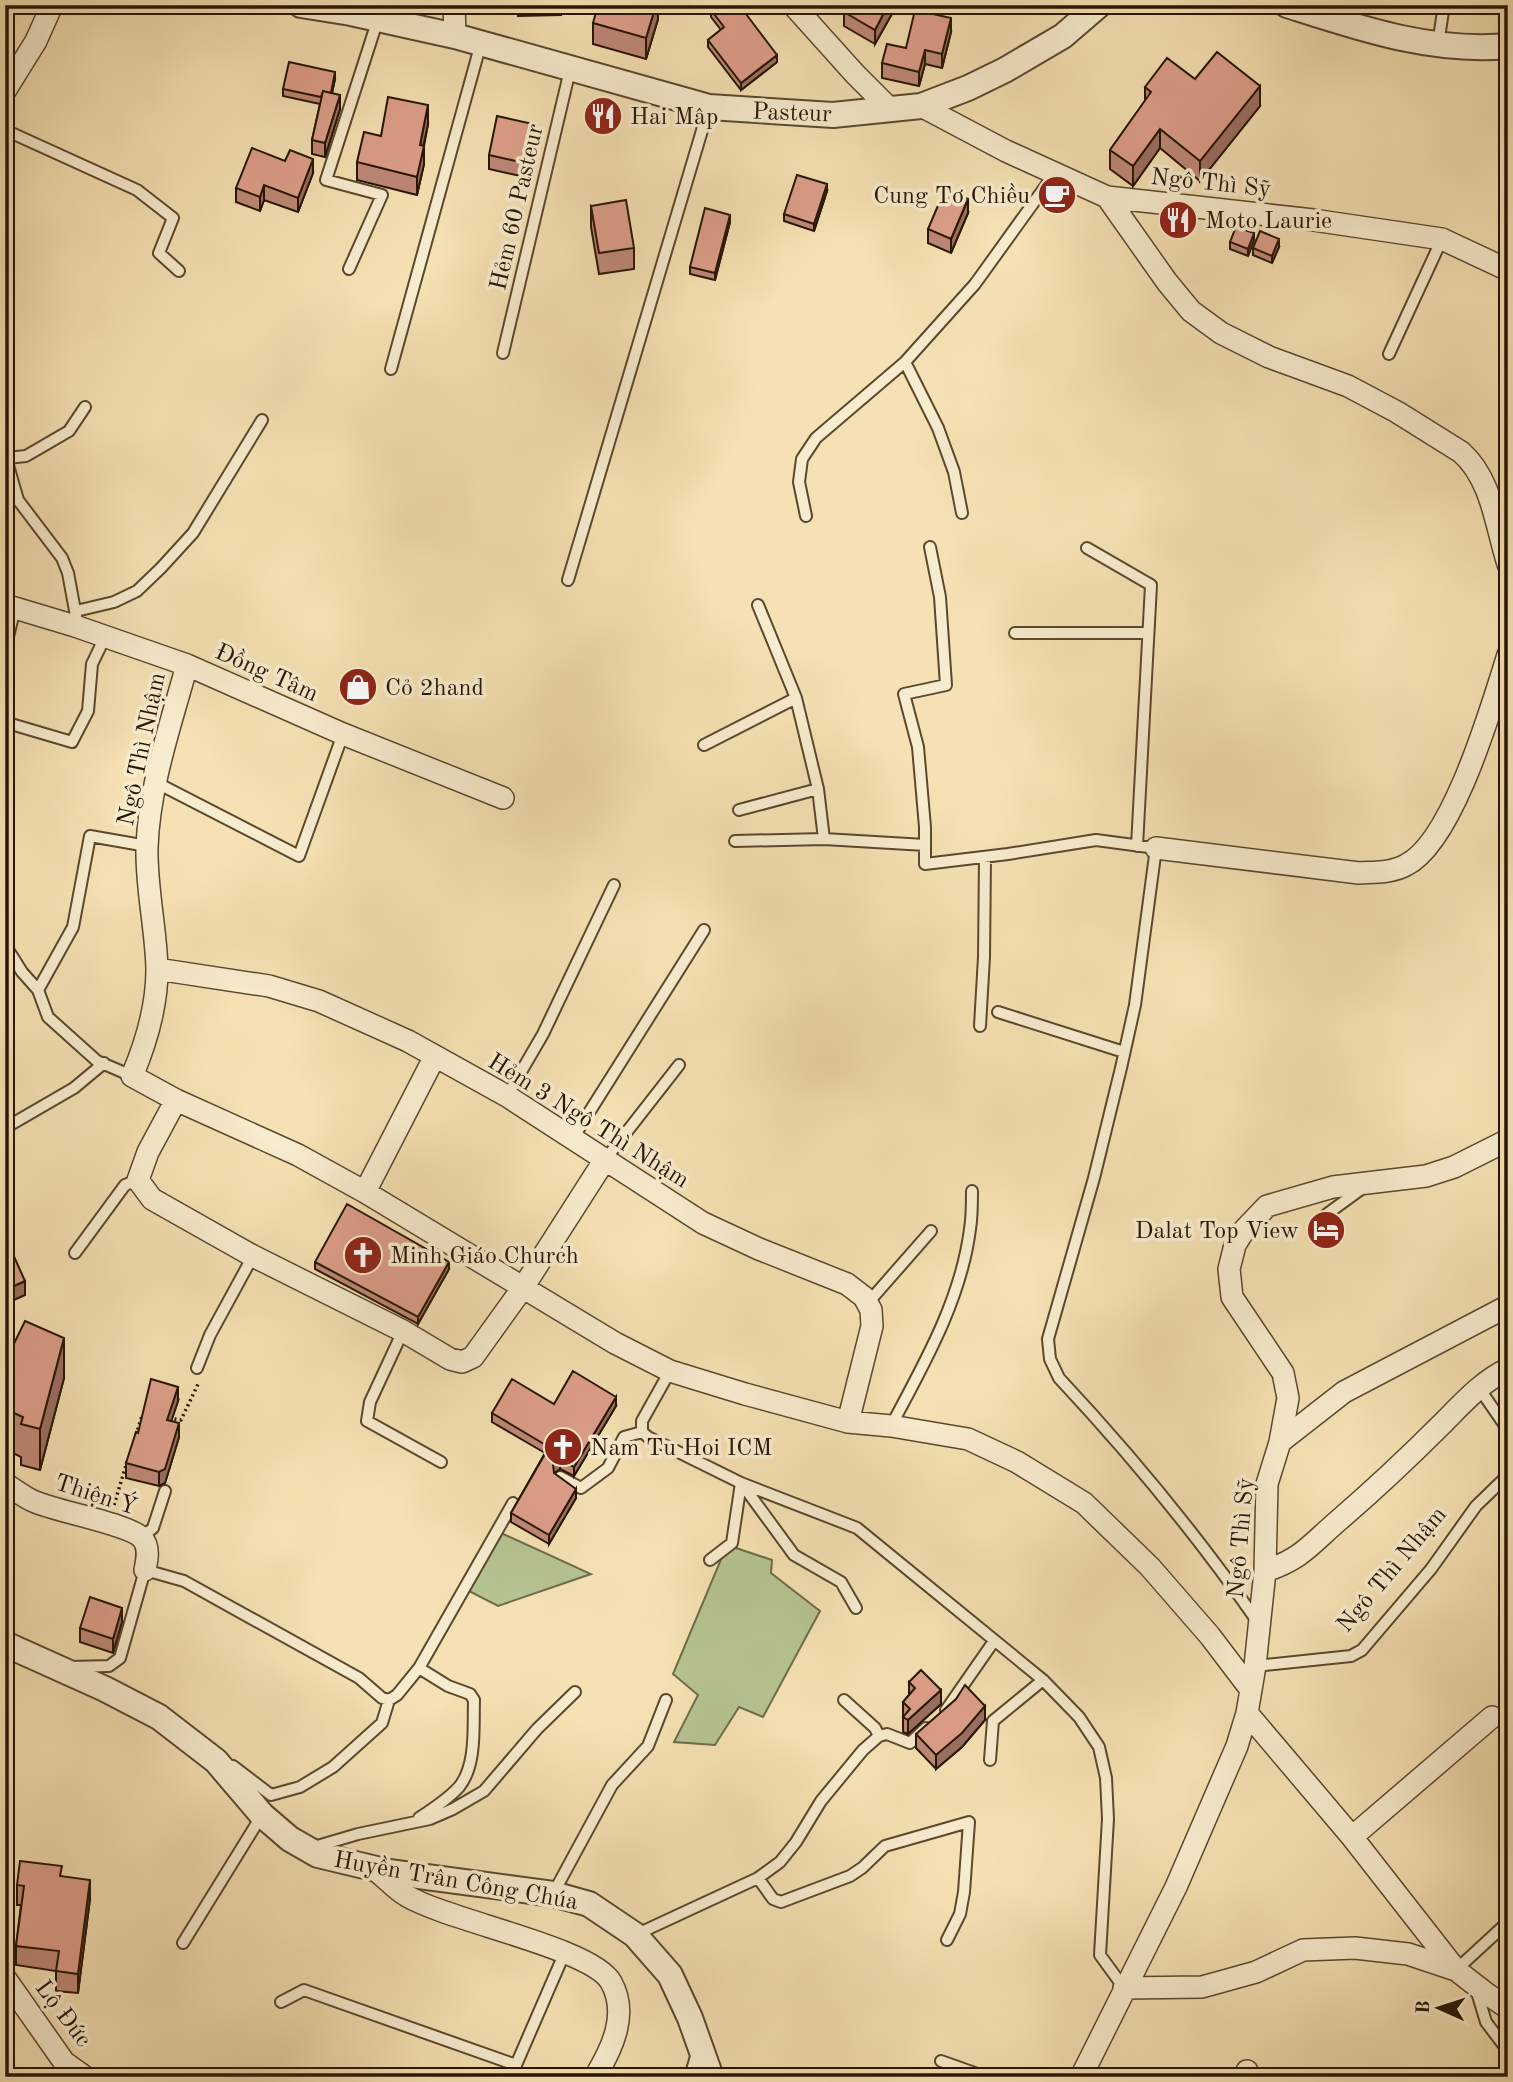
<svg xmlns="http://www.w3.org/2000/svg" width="1513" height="2082" font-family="'Old Standard TT',serif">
<rect width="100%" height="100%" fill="#f5e1b3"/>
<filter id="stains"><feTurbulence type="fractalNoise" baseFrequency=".00286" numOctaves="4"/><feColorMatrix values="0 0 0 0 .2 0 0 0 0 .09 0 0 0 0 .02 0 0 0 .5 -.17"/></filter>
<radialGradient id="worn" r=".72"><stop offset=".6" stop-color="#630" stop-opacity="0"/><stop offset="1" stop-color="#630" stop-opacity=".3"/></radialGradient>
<path fill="#b5c491" stroke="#6e6c4a" stroke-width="2" d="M501,1533L591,1574L498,1606L469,1591Z
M727,1545L772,1560L771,1573L820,1611L763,1717L739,1707L715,1745L674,1742L698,1695L673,1674Z"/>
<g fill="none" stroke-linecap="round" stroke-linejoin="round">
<g stroke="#5a482f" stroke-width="14">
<path id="service" d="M1438,44L1444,5
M5,130L137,190L173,218L159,253L179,271
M349,269L382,195L326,180L378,19
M503,353L570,70
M1389,354L1442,239
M905,362L938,428L954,472L962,513
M391,369L481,43
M5,455L18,500L62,558L68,573L76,616
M7,458L26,456L69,431L85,407
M806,516L799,482L802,459L816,438L905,362L975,284L1055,173
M930,547L940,597L946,685L904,694L918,747L925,827V864L1008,854L1096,840L1156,848L1135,1005L1121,1068L1094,1178L1048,1339L1050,1359L1059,1378C1131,1455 1197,1535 1257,1621
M1087,548L1151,585L1137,846
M568,580L709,107
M758,605L796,698L818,789L824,839L925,845
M76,611L114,602L137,591L161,568L193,533L262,420
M1015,633H1148
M5,649L15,608
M5,715L11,724L72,742L88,711L92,664L105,637
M704,745L796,698
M157,783L299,856L343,734
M739,810L818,789
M735,841L824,839
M5,945L22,972L38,990L48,1017L97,1061L132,1076
M38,990L73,927L90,836L147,846
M998,1012L1124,1052
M980,1026L984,957L985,857
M507,1096L543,1034L614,885
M5,1128L74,1088L104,1063
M573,1138L704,930
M604,1161L679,1065
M1327,1214L1364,1187
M75,1253L125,1185L138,1180
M867,1304L931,1231
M403,1331L370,1402L367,1421L441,1462
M197,1368L210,1335L253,1256
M670,1371L642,1421V1432L648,1437L741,1483L857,1528L1043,1680L1079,1717L1099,1747L1106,1778L1108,1819L1100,1955L1124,1988
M1479,1388L1508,1430
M891,1426C924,1364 961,1300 970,1229C972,1217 972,1204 972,1191
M560,1477L581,1488L608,1468L624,1437L642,1432
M742,1484L794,1555L841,1582L856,1608
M142,1537L153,1528L165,1491
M710,1560L732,1543L741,1483
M1255,1666L1351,1656L1362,1650L1431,1569L1476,1506L1508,1475
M71,1667L109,1666L120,1658L145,1570L184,1581L359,1678L382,1698L389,1700
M419,1668L448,1686L470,1694L474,1700C473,1726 477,1765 459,1787C448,1799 433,1809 419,1818
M844,1700L875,1728L879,1736
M946,1710L994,1641
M990,1760L993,1721L1043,1680
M233,1766L271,1795L300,1787L333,1767L382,1723L389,1700L397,1695L419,1668L513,1503
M314,1847L358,1834L430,1819L453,1809L484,1791L537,1729L575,1692
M758,1878L773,1899L781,1902L850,1876L862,1868L885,1846L969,1822L964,1892L960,1914L947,1940
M553,1894L612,1785L648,1746L666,1700
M635,1935L758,1878L780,1862L796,1842L821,1801L863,1750L879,1736L887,1734L910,1743L926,1728
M183,1943L262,1815
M1456,1970L1508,1922
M1476,1989L1486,2022L1508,2051
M281,2002L304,1990L516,2065L565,1952
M941,2061L986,2077
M690,2077L697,2053"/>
</g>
<g stroke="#5a482f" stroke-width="24">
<path id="minor" d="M454,5L455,36
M793,5L855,74L890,109
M5,91L36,41L52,5
M921,106L1006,151L1107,197L1313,220L1442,239L1508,270
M1107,197L1167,282L1191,311L1221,333L1269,357L1348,386L1397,412L1461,452C1492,479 1496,527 1508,564
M5,605L75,626L187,665L343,734L503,798
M187,665C171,724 149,786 147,847C146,888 156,928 157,969C157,1007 147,1041 132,1076L176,1100L298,1155L365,1192L615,1343L670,1371L745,1394L848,1422L891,1426L968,1439L1017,1462L1084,1503L1150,1567L1210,1636L1251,1690
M1156,848L1359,873C1374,872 1392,873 1406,865C1453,842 1492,705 1508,655
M157,969L269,986L319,1001L408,1041L507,1096L703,1223L759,1249L847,1284L864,1297L871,1310L872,1326L848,1422
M176,1100L148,1152L138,1180L152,1199L253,1256L403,1331L450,1359L462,1362L473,1357L524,1286L604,1161
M365,1192L435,1056
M1280,1442L1344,1392L1508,1306
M5,1484C14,1489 24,1497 33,1501C57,1512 129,1524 142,1538C150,1547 147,1560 145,1570
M1265,1571C1302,1559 1311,1544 1339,1520C1375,1489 1408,1458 1442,1424C1461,1405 1482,1381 1508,1369
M1247,1713L1352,1837L1456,1970L1487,1994L1508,2008
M1352,1837L1492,1717
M374,1869C385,1877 395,1889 407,1896C449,1921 592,1948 611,1982C629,2014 612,2049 595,2077
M5,1978L64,2062L85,2077
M1124,1988L1202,1987L1256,1972L1303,1950L1355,1948L1408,1954L1456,1970
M1081,2077L1176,1887L1237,1746L1247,1713L1255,1666L1265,1571L1267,1484L1280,1442L1288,1398L1283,1373L1232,1297L1229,1269L1235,1245L1245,1229L1267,1206L1333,1187L1426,1176L1454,1167L1508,1140
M1244,2077L1247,2071"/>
</g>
<g stroke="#5a482f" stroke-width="28">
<path id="tertiary" d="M301,5L351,13L455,36L709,107L833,115L921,106L968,88L1005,70L1063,36L1099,5
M1287,5C1359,28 1431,53 1508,46
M5,1644L105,1689L159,1717L216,1761L262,1815L290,1839L318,1855L389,1872L553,1894L589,1904L635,1935L670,1975L690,2018L711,2077"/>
</g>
<path stroke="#271503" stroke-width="3.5" stroke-dasharray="2 3.5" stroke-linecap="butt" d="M169,1418L181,1420L199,1382
M136,1435L142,1416
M114,1505L127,1462"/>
<use href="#service" stroke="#f8ecce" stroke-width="10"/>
<use href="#minor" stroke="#f8ecce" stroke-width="21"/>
<use href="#tertiary" stroke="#f8ecce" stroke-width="24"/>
</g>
<path fill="#be8877" stroke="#271503" stroke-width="2" d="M517,5H561V15L518,16Z
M658,5V19L646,59L593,44V23Z
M893,5V12L875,44L844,26V12Z
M711,10L749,13L746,15L777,62L741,90L708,47V40L721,30L711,17Z
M951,32L942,68L925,64L919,86L882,78V63L906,48Z
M335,79L332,93L340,109L325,157L312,154V140L320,104L283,96V89Z
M1195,79L1260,106L1200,181L1160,148L1133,186L1110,169V150L1145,101V87Z
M428,124L424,146V164L417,195L357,180V162L381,136Z
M533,138L525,177L489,169V155Z
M313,173L298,212L264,200L260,211L236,202V188Z
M827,191L814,231L784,221V214Z
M591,206L634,248V269L599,274L591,227Z
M968,213L951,253L928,243V229Z
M730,222L715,280L690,274V267Z
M1254,240L1248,256L1230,249V242Z
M1279,247L1272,263L1253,255V248Z
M315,1262L449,1269L418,1324L315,1269Z
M5,1362L64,1378L40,1470L21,1465V1457L5,1449Z
M178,1401L171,1421L179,1437L165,1483L159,1486L126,1478V1463L138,1433Z
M554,1404L616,1406L574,1476L560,1469L554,1473L576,1498L549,1544L511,1522V1513L545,1453L492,1422V1413Z
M122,1622L113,1653L80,1642V1628Z
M909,1682L941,1704L908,1734L903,1732V1702L909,1695Z
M985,1720L962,1747L936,1769L916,1748V1734Z
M62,1876L90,1899L78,1993L56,1991V1971L16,1965V1946L21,1905H17V1885Z"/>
<path fill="#9b6f61" stroke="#271503" stroke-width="2" d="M656,5H658V19L646,59V38Z
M888,5H893V12L875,44V30Z
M749,6V13L743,18V10Z
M951,18V32L942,68V54Z
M925,50V64L919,86V72Z
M777,55V62L741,90V83Z
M335,72V79L329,106V99Z
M1260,86V106L1200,181V161Z
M340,95V109L325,157V143Z
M428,105V124L420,162L424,146V164L417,195V177L420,145Z
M533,124V138L525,177V163Z
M1160,129V148L1133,186V166Z
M313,159V173L298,212V198Z
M827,184V191L814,231V224Z
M264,185V200L260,211V197Z
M968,199V213L951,253V239Z
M730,215V222L715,280V273Z
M1254,233V240L1248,256V249Z
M1279,239V247L1272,263V256Z
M449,1262V1269L418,1324V1317Z
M25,1281V1295L5,1304V1290Z
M64,1338V1378L40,1470V1429Z
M178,1387V1401L167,1434V1420Z
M616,1397V1406L574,1476V1467Z
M179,1423V1437L165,1483L159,1486V1472Z
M560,1460V1469L553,1474V1465Z
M576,1489V1498L549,1544V1535Z
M122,1608V1622L113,1653V1639Z
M941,1690V1704L908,1734V1720Z
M985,1706V1720L962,1747L936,1769V1755Z
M90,1880V1899L78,1993V1974Z"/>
<path fill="#dd9e8a" stroke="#271503" stroke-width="2" d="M598,5H656L646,38L593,23Z
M717,5H749L743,10L777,55L741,83L708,40L724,27L711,10Z
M848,5H888L875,30L844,12Z
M915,10L951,18L942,54L925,50L919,72L882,63L887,44L906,48Z
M1217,52L1260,86L1200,161L1160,129L1133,166L1110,150L1151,92L1145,87L1167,58L1195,79Z
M289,62L335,72L331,93L323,91L321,97L283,89Z
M323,91L340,95L325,143L312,140Z
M388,97L428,105L420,145L424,146L417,177L357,162L364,132L381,136Z
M497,116L533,124L525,163L489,155Z
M252,148L285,161L290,150L313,159L298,198L264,185L260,197L236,188Z
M797,175L827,184L814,224L784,214Z
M945,189L968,199L951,239L928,229Z
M626,200L634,248L599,253L591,206Z
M705,208L730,215L715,273L690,267Z
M1236,227L1254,233L1248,249L1230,242Z
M1260,231L1279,239L1272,256L1253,248Z
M347,1204L449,1262L418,1317L315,1262Z
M12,1252L25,1281L5,1290V1256Z
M25,1321L64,1338L40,1429L21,1424L23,1417L5,1409V1362Z
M573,1371L616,1397L574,1467L560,1460L553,1465L554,1473L576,1489L549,1535L511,1513L549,1447L492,1413L512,1379L554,1404Z
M151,1379L178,1387L167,1420L179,1423L165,1469L159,1472L126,1463L136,1432L138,1433Z
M90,1597L122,1608L113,1639L80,1628Z
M921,1670L941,1690L908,1720L903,1717L910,1709L903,1702L915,1688L909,1682Z
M965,1685L985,1706L962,1733L936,1755L916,1734L956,1699Z
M20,1861L62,1866L60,1876L90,1880L78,1974L56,1971L59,1951L16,1946L24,1886L17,1885Z"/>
<defs>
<g id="restaurant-disc" transform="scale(2.0125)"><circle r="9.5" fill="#8f2418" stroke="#f8ecce"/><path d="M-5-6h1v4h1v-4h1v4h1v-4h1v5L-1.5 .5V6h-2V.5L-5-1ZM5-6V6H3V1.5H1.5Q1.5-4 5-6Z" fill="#fff"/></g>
<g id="cafe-disc" transform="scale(2.0125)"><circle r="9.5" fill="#8f2418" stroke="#f8ecce"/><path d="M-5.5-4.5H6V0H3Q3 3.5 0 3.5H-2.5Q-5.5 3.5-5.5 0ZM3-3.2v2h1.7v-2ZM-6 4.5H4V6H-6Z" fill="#fff"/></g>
<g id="shop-disc" transform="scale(2.0125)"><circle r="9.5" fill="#8f2418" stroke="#f8ecce"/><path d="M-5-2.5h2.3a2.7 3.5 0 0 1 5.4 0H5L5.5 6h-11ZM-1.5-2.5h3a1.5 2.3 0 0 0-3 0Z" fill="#fff"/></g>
<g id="hotel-disc" transform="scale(2.0125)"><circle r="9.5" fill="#8f2418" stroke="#f8ecce"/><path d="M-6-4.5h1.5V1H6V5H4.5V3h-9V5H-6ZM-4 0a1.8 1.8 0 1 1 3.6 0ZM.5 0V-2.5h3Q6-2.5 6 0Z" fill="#fff"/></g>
<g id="church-disc" transform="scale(2.0125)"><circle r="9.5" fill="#8f2418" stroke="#f8ecce"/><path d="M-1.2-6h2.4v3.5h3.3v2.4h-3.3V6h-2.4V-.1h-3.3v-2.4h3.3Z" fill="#fff"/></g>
</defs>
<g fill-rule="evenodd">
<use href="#restaurant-disc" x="603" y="116"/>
<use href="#cafe-disc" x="1057" y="195"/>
<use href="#restaurant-disc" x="1178" y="220"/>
<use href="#shop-disc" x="358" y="687"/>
<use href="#hotel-disc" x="1326" y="1230"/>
<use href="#church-disc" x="363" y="1255"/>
<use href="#church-disc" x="563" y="1447"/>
</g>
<g text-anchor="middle" stroke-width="7" stroke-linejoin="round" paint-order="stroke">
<g font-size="24" fill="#271503" stroke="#f8ecce">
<text transform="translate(792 112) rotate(2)" y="8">Pasteur</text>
<text transform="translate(1211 182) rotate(6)" y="8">Ngô Thì Sỹ</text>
<text transform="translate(516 207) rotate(-77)" y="8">Hẻm 60 Pasteur</text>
<text transform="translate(267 672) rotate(24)" y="8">Đồng Tâm</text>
<text transform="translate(141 749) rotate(-78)" y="8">Ngô Thì Nhậm</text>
<text transform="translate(589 1120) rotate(32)" y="8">Hẻm 3 Ngô Thì Nhậm</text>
<text transform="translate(96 1494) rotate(18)" y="8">Thiện Ý</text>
<text transform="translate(1240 1538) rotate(-85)" y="8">Ngô Thì Sỹ</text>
<text transform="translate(1391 1569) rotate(-50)" y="8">Ngô Thì Nhậm</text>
<text transform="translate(456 1880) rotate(10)" y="8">Huyền Trân Công Chúa</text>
<text transform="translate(64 2013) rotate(53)" y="8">Lộ Đức</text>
</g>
<g font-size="24" fill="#271503" stroke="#f8ecce" text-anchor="start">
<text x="630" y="124">Hai Mâp</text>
<text x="1030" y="203" text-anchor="end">Cung Tơ Chiều</text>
<text x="1205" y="228">Moto Laurie</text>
<text x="385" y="695">Cỏ 2hand</text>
<text x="1299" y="1238" text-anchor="end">Dalat Top View</text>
<text x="390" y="1263">Minh Giáo Church</text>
<text x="590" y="1455">Nam Tu Hoi ICM</text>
</g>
</g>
<rect width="1513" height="2082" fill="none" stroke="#f5e1b3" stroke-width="28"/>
<rect x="7" y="7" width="1499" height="2068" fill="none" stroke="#271503" stroke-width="3.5"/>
<rect x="14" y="14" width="1485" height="2054" fill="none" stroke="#271503" stroke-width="2"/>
<g transform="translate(1439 2008) rotate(273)" stroke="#f8ecce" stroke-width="5" paint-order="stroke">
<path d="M0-5L12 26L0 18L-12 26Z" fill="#271503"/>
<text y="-10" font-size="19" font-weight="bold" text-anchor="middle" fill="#271503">B</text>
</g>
<rect width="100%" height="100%" filter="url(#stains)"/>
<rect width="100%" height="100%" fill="url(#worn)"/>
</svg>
